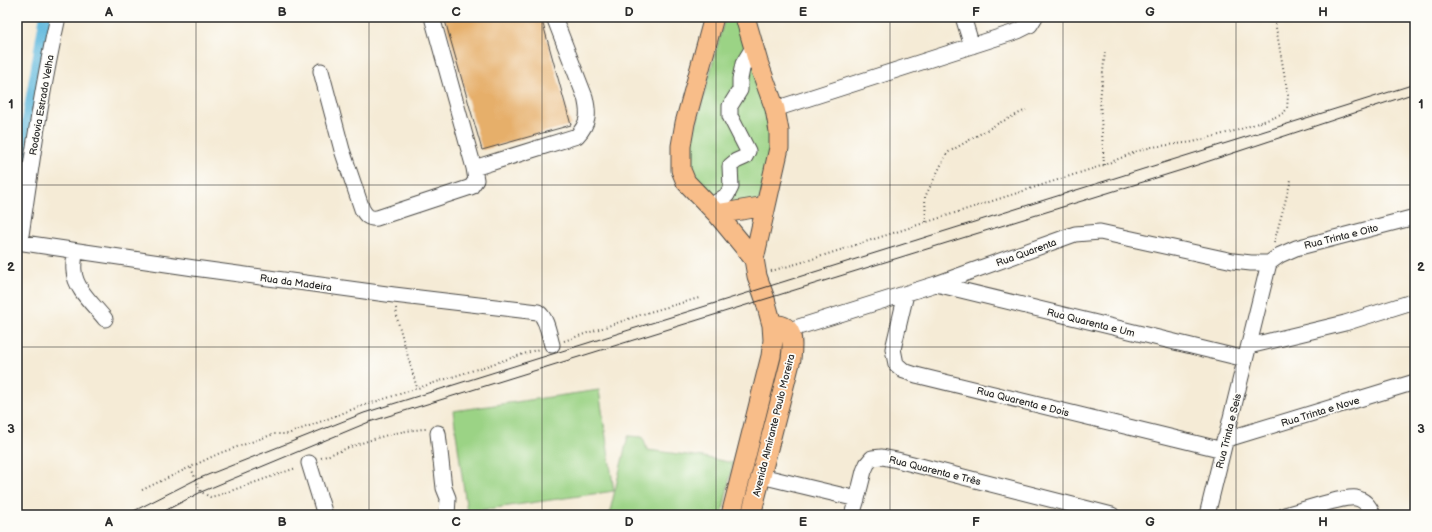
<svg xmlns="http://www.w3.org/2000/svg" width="1432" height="532" font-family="'Balsamiq Sans',sans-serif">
<rect width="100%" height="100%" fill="#fdfcf7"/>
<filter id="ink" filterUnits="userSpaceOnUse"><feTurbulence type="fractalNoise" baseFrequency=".025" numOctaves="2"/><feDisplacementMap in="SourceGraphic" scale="8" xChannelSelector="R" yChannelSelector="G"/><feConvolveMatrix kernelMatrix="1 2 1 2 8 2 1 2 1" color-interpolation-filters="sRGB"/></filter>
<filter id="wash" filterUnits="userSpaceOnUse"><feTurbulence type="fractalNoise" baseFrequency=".012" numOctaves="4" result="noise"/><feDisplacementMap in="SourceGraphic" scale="16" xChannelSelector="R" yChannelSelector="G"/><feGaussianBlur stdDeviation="0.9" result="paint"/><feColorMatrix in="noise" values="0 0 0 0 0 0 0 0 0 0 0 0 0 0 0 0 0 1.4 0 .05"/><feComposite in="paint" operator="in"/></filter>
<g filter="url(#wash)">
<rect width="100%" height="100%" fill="#f5ebd6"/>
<path fill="#9bd385" stroke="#637f58" d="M725,17H742L776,120L763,196L751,206L713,201L694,177L690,167V156L691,144Z
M599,390L614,491L467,512L453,411Z
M628,436L643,437L647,450L703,457L733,463L722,515H609Z"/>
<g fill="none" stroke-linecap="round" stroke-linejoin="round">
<path stroke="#61b9de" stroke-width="13" d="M24,170L26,155L24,145L46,17"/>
</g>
<g id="blocks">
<path fill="#e6af6b" d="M444,17H541L571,125L482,150Z"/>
</g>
</g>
<g filter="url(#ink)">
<use href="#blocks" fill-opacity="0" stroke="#494845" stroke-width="1"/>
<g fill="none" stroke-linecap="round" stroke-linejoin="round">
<g stroke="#494845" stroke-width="17">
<path id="minor" d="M963,17L972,46
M321,71L342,150L362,209C366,216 369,219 377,218L471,187L476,180L474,168L432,17
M775,109L1018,31L1030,25L1035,17
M474,168L577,136C589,123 589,114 585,97L554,17
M710,207L727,195L731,187L730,166L736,161L745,157L748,151L730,116V106L740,90V79L743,64L754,46
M17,242L194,268L394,295L538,312C547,318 549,335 552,345
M20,242C31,167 41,91 58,17
M75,251C75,257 73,264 74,271C75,289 94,305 105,319
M1269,263L1280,255L1296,248L1415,217
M936,284L1245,359
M906,294L893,349L896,364L904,371L916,375L1223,450
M789,330L936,284L1075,234L1100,232L1233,261L1251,263H1269
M1249,346L1345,323L1415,301
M438,433L444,488L448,498L447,515
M1224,440L1415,382
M309,463L325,515
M761,476L857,499L864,471L867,464L872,458L882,457L897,460L1112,515
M852,515L857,499
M1207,515L1269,263
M1285,515C1299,511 1344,496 1356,498C1365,500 1370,507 1373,515"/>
</g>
<g stroke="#494845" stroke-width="21">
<path id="major" d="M714,17L685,123L681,146V170L686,182L717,214L754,259
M717,214L766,206
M731,515L771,356L773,340L772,325L765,299L757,276L754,259L779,148V131L775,109L758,62L745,17
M751,515L791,359C793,343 795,323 772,325"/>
</g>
<path stroke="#494845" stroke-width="2" stroke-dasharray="1 3" stroke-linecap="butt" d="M1104,165L1100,101L1105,52
M926,222L925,197L947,153L997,124L1026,110
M1274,243L1291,180
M771,271L803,262L1104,165L1135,152L1152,147L1193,142L1238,130L1281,115L1287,109L1288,95L1275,22
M396,308L398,322L417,388
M564,341L646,313L699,298
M321,458C357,445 387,431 426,429
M191,468L201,492L210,497L219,495L296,468
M142,490L220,453L274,434H288L356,408L539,349"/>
<use href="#minor" stroke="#fff" stroke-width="15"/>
<use href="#major" stroke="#f8bd89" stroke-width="19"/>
<path stroke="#2b2b2b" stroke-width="1" d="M126,515L195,480L364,413L1415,84
M157,515L201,492L369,422L1185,169L1415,93"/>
</g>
</g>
<path fill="none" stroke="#2b2b2b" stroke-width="1" stroke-opacity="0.55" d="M196,17V515M369,17V515M542,17V515M716,17V515M890,17V515M1063,17V515M1236,17V515M17,185H1415M17,347H1415"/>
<g text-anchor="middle" stroke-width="3.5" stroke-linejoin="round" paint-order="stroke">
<g font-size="10" fill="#2b2b2b" stroke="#fdfcf7">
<text transform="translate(41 105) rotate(-80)" y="4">Rodovia Estrada Velha</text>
<text transform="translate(1341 236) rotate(-14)" y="4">Rua Trinta e Oito</text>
<text transform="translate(1026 252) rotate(-20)" y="4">Rua Quarenta</text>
<text transform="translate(296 282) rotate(8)" y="4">Rua da Madeira</text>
<text transform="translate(1091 322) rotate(14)" y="4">Rua Quarenta e Um</text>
<text transform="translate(1023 401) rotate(14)" y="4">Rua Quarenta e Dois</text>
<text transform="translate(1320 411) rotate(-17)" y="4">Rua Trinta e Nove</text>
<text transform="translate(773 425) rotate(-76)" y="4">Avenida Almirante Paulo Moreira</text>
<text transform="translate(1228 431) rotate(-76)" y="4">Rua Trinta e Seis</text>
<text transform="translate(935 470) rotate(14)" y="4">Rua Quarenta e Três</text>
</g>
</g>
<rect width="1432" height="532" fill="none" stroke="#fdfcf7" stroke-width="44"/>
<rect x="22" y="22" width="1388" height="488" fill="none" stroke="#2b2b2b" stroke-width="1.5"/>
<g font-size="13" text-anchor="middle" font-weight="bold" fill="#2b2b2b">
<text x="109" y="16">A</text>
<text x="282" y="16">B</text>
<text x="456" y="16">C</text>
<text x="629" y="16">D</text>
<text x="803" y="16">E</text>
<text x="976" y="16">F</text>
<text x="1150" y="16">G</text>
<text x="1323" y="16">H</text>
<text x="11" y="108">1</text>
<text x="1421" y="108">1</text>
<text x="11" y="271">2</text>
<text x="1421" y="271">2</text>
<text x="11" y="433">3</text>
<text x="1421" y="433">3</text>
<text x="109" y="526">A</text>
<text x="282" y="526">B</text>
<text x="456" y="526">C</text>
<text x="629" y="526">D</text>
<text x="803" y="526">E</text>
<text x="976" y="526">F</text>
<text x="1150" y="526">G</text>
<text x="1323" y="526">H</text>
</g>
</svg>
